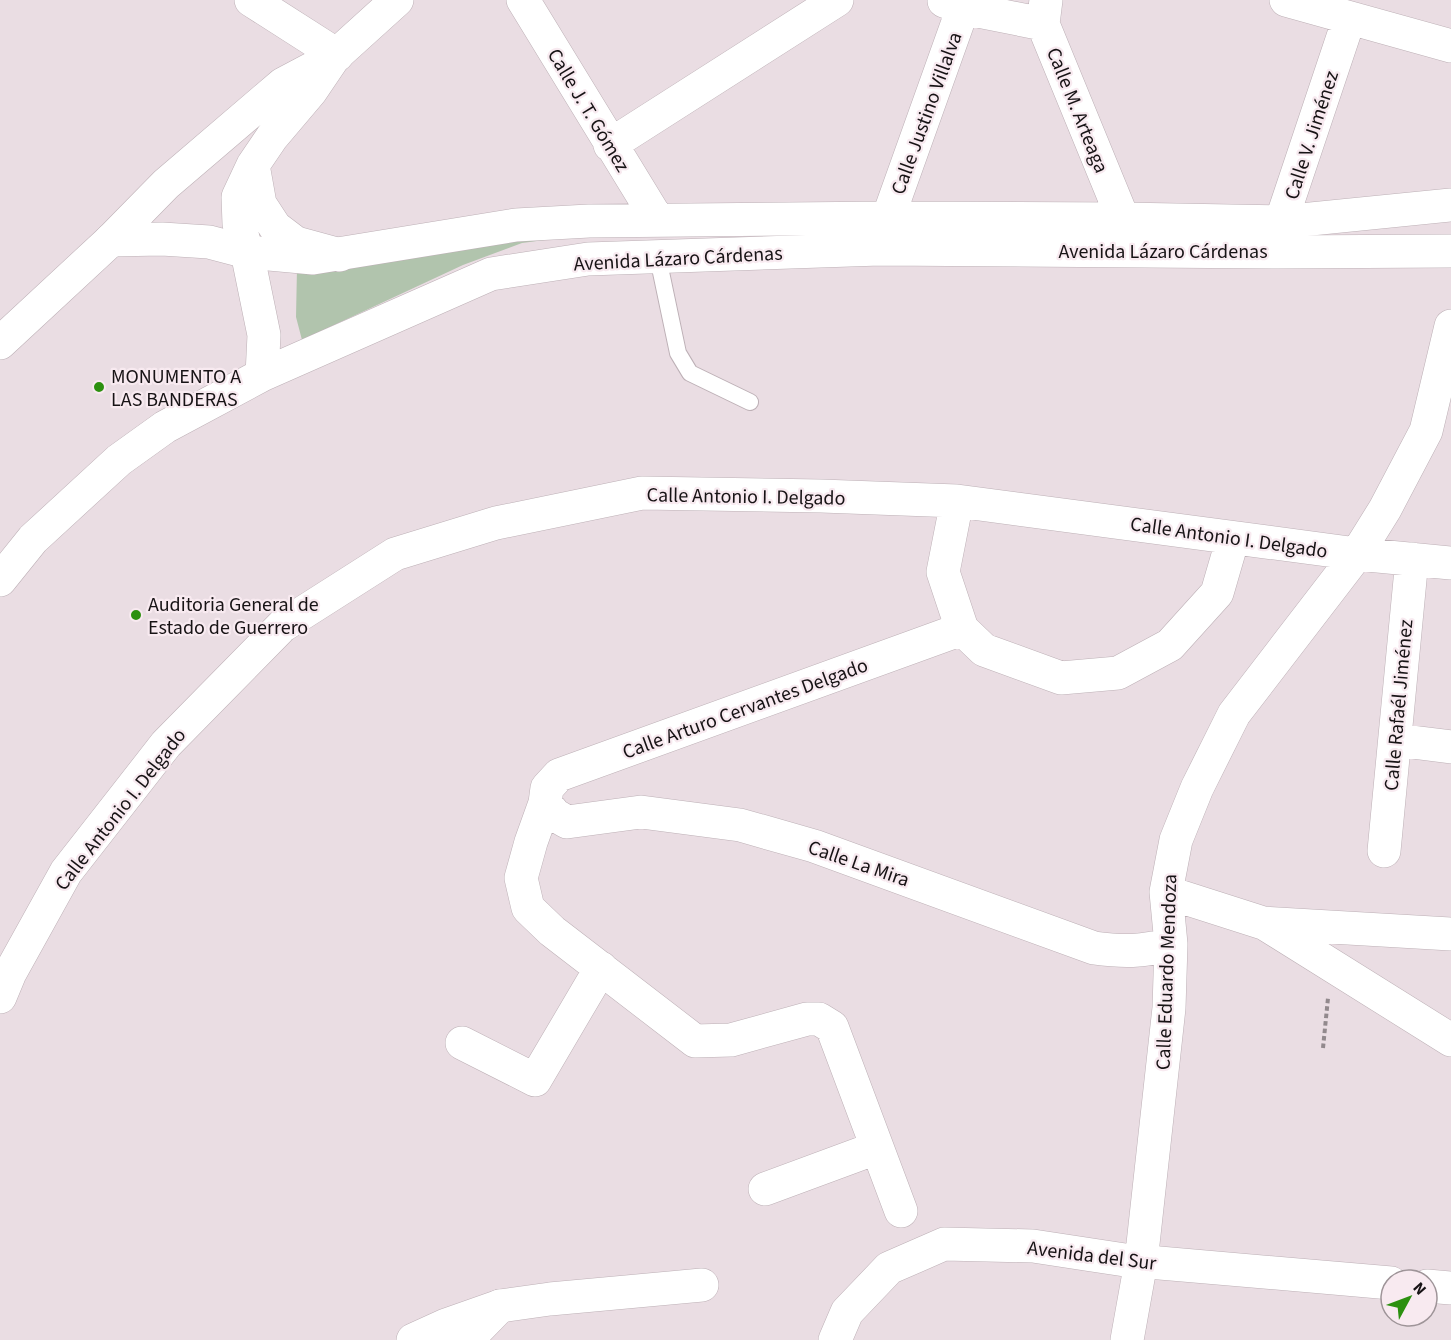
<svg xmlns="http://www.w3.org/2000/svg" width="1451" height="1340" font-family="'Source Sans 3',sans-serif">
<rect width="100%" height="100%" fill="#eadde3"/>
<path fill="#b1c4ad" d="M489,235H582L522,243L463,265L302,340L296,317L297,268Z"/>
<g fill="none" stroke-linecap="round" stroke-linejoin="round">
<g stroke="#bdb0b6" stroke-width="18">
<path id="service" d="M658,258L678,353L690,373L750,402"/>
</g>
<g stroke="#bdb0b6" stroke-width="34">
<path id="minor" d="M251,0L337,55
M523,0L657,219
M1046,0L1043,24L1123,219
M1286,0L1451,46
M944,1L963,8L1043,24
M610,145L837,0
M888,218L963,8
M111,240L162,239L209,242L247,252L313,258L516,225L589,221L888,218L1123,219L1281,222L1451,205
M1279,241L1281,222L1349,19
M957,501L943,572L962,629L984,650L1061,678L1118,673L1170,645L1217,593L1233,538
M1396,740L1451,747
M545,803L555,815L567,822L641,812L740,825L814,846L1094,948C1123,952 1142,952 1171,944
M1384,851L1412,559
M1166,892L1263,923L1451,934
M1267,925L1451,1040
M0,997L10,973L66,872L166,744L282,626L395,554L496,523L642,493L821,496L957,501L1357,554L1451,563
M462,1043L535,1080L601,968
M765,1189L876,1148
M901,1211L832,1027L819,1019H807L731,1040L695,1041L552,931L528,908L521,878L531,842L545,803L547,788L559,775L962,629
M467,1340L500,1306
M1127,1340L1141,1262L1169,1008L1171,944L1166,892L1176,840L1197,788L1234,714L1357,554L1385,509L1426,431L1451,326"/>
</g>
<g stroke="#bdb0b6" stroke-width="34">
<path id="tertiary" d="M1427,1286L1451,1288
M413,1340L446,1325L500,1306L550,1299L702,1285
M835,1340L847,1312L889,1268L944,1244L1033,1246L1125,1260L1391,1283"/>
</g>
<g stroke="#bdb0b6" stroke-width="34">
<path id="secondary" d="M253,165L260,204L275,227L296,243L340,255
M0,343L111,240L166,184L283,84L334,57
M262,375L264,335L247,252L239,224L238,197L253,165L272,137L311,91L334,57L397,0
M0,580L33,539L119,460L165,427L262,375L491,274L588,259L880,249L1278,252L1451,251"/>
</g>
<path stroke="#92898d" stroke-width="4" stroke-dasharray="4.5 3" stroke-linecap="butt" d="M1323,1048L1328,998"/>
<use href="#service" stroke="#fff" stroke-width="16"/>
<use href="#minor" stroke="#fff" stroke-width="33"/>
<use href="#tertiary" stroke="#fff" stroke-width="33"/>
<use href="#secondary" stroke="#fff" stroke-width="33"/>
</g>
<g fill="#2c900f" stroke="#f8eaf0" stroke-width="2">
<circle cx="99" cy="387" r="6"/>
<circle cx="136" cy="615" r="6"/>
</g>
<g text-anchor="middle" stroke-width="4.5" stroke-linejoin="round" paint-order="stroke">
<g font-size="20" fill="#171315" stroke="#f8eaf0">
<text transform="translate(589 110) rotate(59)" y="7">Calle J. T. Gómez</text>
<text transform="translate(1078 110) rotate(68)" y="7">Calle M. Arteaga</text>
<text transform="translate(926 113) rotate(-70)" y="7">Calle Justino Villalva</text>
<text transform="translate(1311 135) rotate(-72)" y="7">Calle V. Jiménez</text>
<text x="1163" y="258">Avenida Lázaro Cárdenas</text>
<text transform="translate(678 258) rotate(-3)" y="7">Avenida Lázaro Cárdenas</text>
<text transform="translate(746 496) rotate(1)" y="7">Calle Antonio I. Delgado</text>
<text transform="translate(1229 537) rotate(8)" y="7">Calle Antonio I. Delgado</text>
<text transform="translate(1398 705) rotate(-85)" y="7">Calle Rafaél Jiménez</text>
<text transform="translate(745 708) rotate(-20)" y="7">Calle Arturo Cervantes Delgado</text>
<text transform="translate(120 809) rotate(-52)" y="7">Calle Antonio I. Delgado</text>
<text transform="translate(859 863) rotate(19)" y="7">Calle La Mira</text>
<text transform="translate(1166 972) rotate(-88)" y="7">Calle Eduardo Mendoza</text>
<text transform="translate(1092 1255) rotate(7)" y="7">Avenida del Sur</text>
</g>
<g font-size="20" fill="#171315" stroke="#f8eaf0" text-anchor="start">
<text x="111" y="383">MONUMENTO A<tspan x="111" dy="23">LAS BANDERAS</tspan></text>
<text x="148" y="611">Auditoria General de<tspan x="148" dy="23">Estado de Guerrero</tspan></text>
</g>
</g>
<g transform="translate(1409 1298) rotate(49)"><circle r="28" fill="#f8eaf0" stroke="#9e9498" stroke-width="1.5"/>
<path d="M0-4.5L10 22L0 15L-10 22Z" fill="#2c900f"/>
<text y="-9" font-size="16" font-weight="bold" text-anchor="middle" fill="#171315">N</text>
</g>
</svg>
